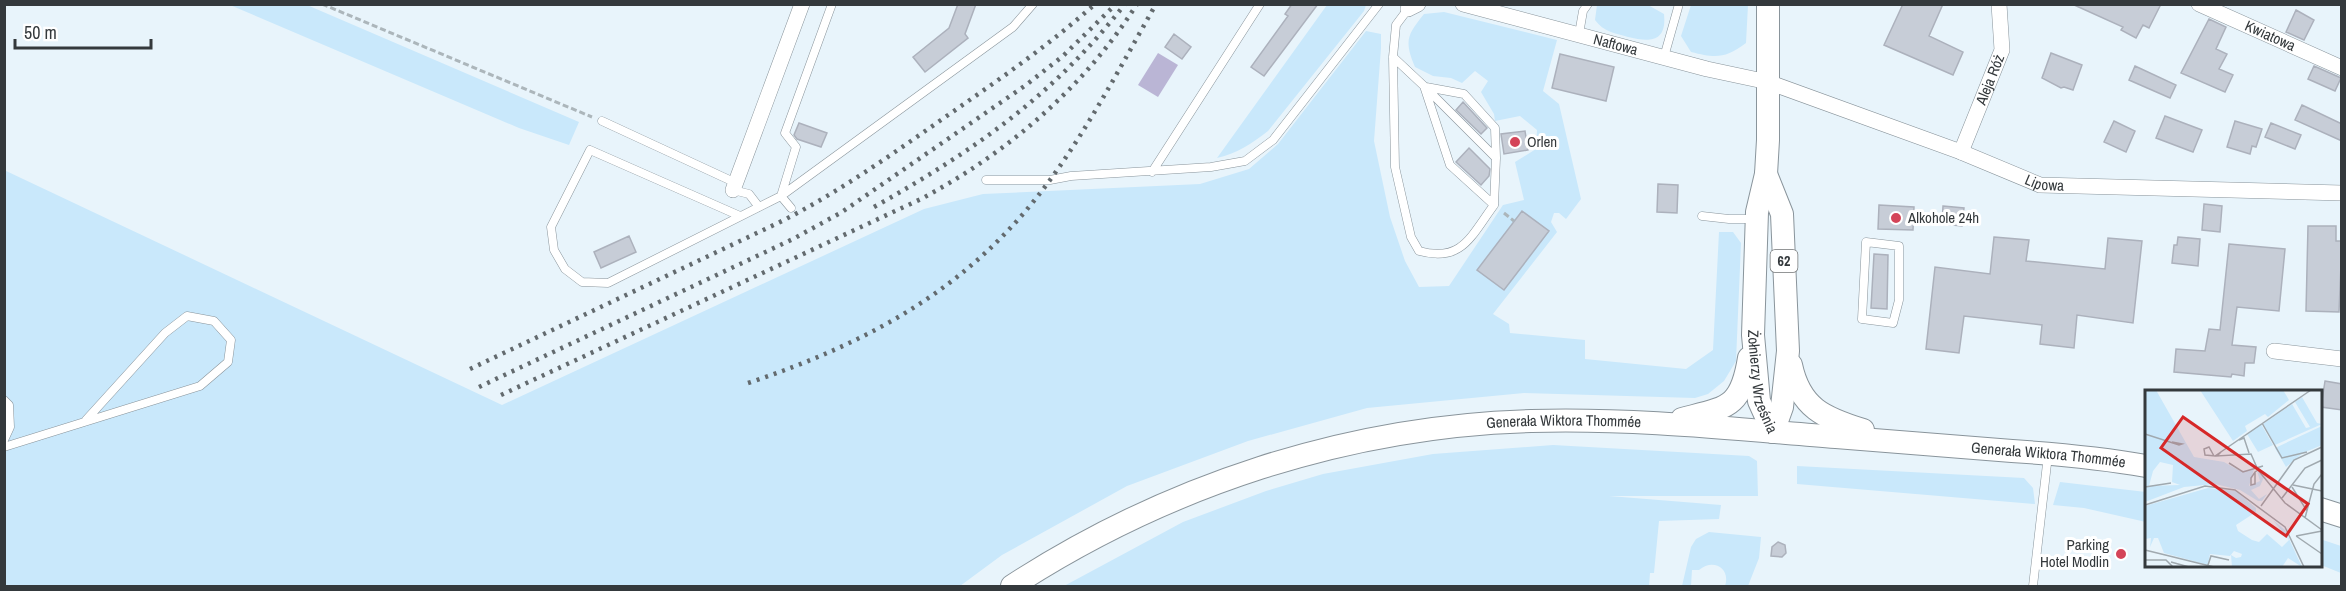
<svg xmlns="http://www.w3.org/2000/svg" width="2346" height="591" font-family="'Archivo Narrow',sans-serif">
<rect width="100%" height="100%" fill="#e8f4fb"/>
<path fill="#c9e8fb" d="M230,5H307L579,122L569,145L519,128Z
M1327,5H1366L1364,11L1268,131C1251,144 1238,153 1217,158Z
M1597,5H1648L1664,14C1667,43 1649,42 1628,37C1614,33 1604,32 1595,20Z
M1691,5H1748L1746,43C1725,59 1715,58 1691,52L1681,36Z
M1444,12L1557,40L1543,91L1559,104L1581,199L1566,219L1559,213H1554L1551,222L1557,232L1493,314L1509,324L1510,333L1585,340V359L1686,369L1713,350L1719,232H1733L1741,243L1736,361L1724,381L1708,394L1695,398L1524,393L1367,408L1248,441L1127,486L1002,555L960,586H5L4,170L502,405L924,209L983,194L1200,184L1249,169L1278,144L1366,31L1381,34V48L1374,141L1390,217L1405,261L1419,287L1449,286L1503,205L1524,200L1515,162L1536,149L1537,130L1520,116L1495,121L1494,114L1481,92L1488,81L1475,71L1462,83L1451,78L1433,76L1415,67C1404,41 1407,35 1424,14Z
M1553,445L1749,456L1757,461L1758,496H1609L1721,505L1719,519L1659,521L1654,573H1650L1649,586H1064L1183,522L1266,491L1323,474L1433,454Z
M1797,466L2024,478L2033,488L2035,504L1797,484Z
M2060,482L2146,492V522L2084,508L2053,505Z
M1709,532L1761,537L1759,558L1748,586H1725C1731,568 1713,558 1699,570H1692L1691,586H1682L1691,547L1696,539Z
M2320,539L2341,546V573L2321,565Z"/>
<path fill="#bab5d5" d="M1158,53L1178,65L1158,97L1138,85Z"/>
<path fill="#c7cdd7" stroke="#acb1bc" stroke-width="1.5" d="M958,4H976L965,34L968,38L925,72L913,57L949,28Z
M1292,4H1318L1264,76L1251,67L1288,16L1285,14Z
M1903,4H1943L1929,36L1963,52L1953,75L1884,45Z
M2072,4H2161L2149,28L2143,25L2136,38L2121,30L2123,27Z
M2296,10L2314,20L2304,40L2286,32Z
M2209,19L2226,27L2216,49L2227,54L2219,69L2233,75L2225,92L2181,73Z
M1174,34L1191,47L1182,59L1165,47Z
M2051,53L2082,65L2073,90L2064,87L2061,88L2042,78Z
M1560,54L1614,67L1606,101L1552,88Z
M2135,66L2176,85L2170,98L2129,80Z
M2314,66L2341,78L2335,91L2308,79Z
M1463,102L1487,128L1481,134L1456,110Z
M2302,105L2342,124V141L2295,120Z
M2165,116L2202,130L2193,152L2156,138Z
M2114,121L2135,131L2126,152L2104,142Z
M2235,121L2262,129L2256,147L2252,146L2250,154L2227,147Z
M799,123L827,133L821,147L797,139L794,135Z
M2271,123L2301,135L2295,149L2265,137Z
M1525,131L1528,150L1504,154L1501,134Z
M1469,148L1490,169L1489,176L1481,185L1456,162Z
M1658,184L1678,185L1677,213L1657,212Z
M2204,204L2222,206L2220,232L2202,230Z
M1879,205L1914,207L1913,230L1878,229Z
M1943,206L1964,208L1962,226L1942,224Z
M1522,211L1549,231L1504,290L1477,270Z
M2308,226H2336V241H2342L2339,312L2306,311Z
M629,236L636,252L601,268L594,252Z
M1994,237L2029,240L2026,261L2105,269L2108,238L2142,241L2133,323L2077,315L2074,348L2040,344L2042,325L1964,316L1959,353L1926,349L1935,267L1990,274Z
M2178,237L2200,239L2198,266L2172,263L2174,245H2177Z
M2229,244L2285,249L2279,311L2237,307L2232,345L2256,347L2254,363H2245L2244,376L2232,374L2231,377L2174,372L2176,349L2205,351L2209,329L2220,330Z
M1874,254L1888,255L1887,309L1871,308Z
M2325,381L2342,384V410L2321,407Z
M1778,542L1785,545L1786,553L1782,557L1771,556L1772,547Z"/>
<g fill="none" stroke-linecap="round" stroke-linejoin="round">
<g stroke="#89949b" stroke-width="9">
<path id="lane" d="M832,4L785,133L796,147L781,196L1013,27L1033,4
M1579,34L1583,11L1588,4
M1393,57L1424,86L1450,165L1494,205C1471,236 1462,263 1419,251L1411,237L1395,167L1393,57L1396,25L1408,9L1406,8
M1664,57L1679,4
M1426,87L1464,94L1495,128L1496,158
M1427,89L1496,158L1494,205
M602,121L736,183
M1152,172L1260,4
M986,180H1050L1071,176L1211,167L1245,161L1273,140L1379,4
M733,190L749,194L759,207
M740,216L590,150L551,227L554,250L565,269L582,282L608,283L781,196L791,208
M1702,216L1729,219H1756
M1866,242L1899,246V300L1893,323L1862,319Z
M4,400L9,405L10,427L4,440
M4,447L200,386L228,362L231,340L214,321L187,316L165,333L86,420
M2033,586L2048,455"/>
</g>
<g stroke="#89949b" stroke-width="16">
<g id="street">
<path id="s1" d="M1463,4L1707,69L1768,82L1961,152L2040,185L2342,193"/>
<path id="s2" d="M2199,4L2342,68"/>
<path d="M1408,9L1418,4"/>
<path id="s3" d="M1961,152L2002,50L1999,4"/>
<path d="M733,190L802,4"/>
<path d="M2274,351L2342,359"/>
</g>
</g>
<g stroke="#89949b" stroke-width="24">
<g id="primary">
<path id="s4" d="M1768,4V140L1766,174L1757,212L1753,335L1759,401L1773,432"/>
<path d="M1766,174L1782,214L1788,351L1782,407L1773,432"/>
<path d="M1791,365C1800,408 1824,418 1863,430"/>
<path d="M1682,419C1728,407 1741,408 1749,358"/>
<path d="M2320,509L2342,516"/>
<path id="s5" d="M1012,586C1166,486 1347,426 1531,421C1633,418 1735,429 1836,437C1895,442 1954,446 2012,451C2057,454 2102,458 2146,466"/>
</g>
</g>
<path stroke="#acb6bb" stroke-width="3" stroke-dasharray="6 3" stroke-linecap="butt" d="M322,4L592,117
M1504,213L1514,221"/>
<use href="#lane" stroke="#fff" stroke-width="8"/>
<use href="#street" stroke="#fff" stroke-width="15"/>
<use href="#primary" stroke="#fff" stroke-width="22"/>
<path stroke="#636a6e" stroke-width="4.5" stroke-dasharray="3 6" stroke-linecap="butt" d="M874,207C975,150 1053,96 1125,4
M470,369L778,223C836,194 888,157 941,120C994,83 1047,47 1095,4
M748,383C871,342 972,287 1050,180C1090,125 1122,64 1156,4
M479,387L793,239L842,212L1026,85L1063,56L1116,4
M501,395L921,199C1007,153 1084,88 1137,4"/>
</g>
<g fill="#d44458" stroke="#fff" stroke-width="2">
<circle cx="1515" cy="142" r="6"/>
<circle cx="1896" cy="218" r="6"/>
<circle cx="2121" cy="554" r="6"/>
</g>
<g text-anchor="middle" stroke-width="6" stroke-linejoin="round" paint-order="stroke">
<rect fill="#fff" stroke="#717476" stroke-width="1.5" x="1770.5" y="250" width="27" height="22" rx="4.5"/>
<g font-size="14" font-weight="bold" fill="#34393c">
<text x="1784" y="266">62</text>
</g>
<g font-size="15" fill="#34393c" stroke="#fff">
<text dy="5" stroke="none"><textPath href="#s2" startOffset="78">Kwiatowa</textPath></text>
<text dy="5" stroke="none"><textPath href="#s1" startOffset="158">Naftowa</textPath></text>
<text dy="5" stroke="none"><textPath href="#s3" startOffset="78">Aleja Róż</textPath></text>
<text dy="5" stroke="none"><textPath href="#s1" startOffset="610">Lipowa</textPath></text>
<text dy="5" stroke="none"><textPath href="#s4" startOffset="380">Żołnierzy Września</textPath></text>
<text dy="5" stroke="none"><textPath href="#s5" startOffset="584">Generała Wiktora Thommée</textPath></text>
<text dy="5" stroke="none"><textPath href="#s5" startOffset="1070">Generała Wiktora Thommée</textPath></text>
</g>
<g font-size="15" fill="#34393c" stroke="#fff" text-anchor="start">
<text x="1527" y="147">Orlen</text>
<text x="1908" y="223">Alkohole 24h</text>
<text x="2109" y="550" text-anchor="end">Parking<tspan x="2109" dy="17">Hotel Modlin</tspan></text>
</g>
</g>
<g transform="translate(2145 390)">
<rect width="177" height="177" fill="#e8f4fb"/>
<path d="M0,0H11L49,67L79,72L95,81L109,79L104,96L115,91L112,81L119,87L115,96L106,100L114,109L122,104L117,111H113L95,100L70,94L39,97L0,112ZM15,72L28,75L27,92L35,95L4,96L8,81ZM55,0H138L144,10L123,27L120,24L100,36L102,41L88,51ZM157,7L172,33L177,34L130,55L118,34L147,14L161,38L165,37L150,12ZM116,34L128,55L113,62L102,44ZM177,36V55L158,63L141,77L130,58ZM63,98L91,101L111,118V122L91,135L93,141L107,150L114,152L122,144L137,157L144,150L128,130L140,140L157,177L143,168L137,177H87L86,165L91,168L96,167L97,164L89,161L85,166L65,164L63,175L19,163L13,148H9L5,157L6,148L0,149V116Z" fill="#c9e8fb" fill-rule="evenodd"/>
<path fill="none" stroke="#a0a9af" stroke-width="1.5" d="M117,33L137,68L162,62M0,44L34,55L37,54L27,52M94,50L99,48L104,63M76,62L72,66L106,64L113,80M69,66L64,57L59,59L60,65L71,66M70,66L166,0M84,73L98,82L118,76M113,80L140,113L177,140M110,82V94L106,95V88L110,82L113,80M148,95L177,101M0,97L26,93M147,97L162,121M137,108L160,78L177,70M0,115L60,96L90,100L140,137L159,177M116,116L149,70L177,57M160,128L169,94L177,84M151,146L177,164M151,146L177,141M0,160L69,177M0,170H21L28,177M26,172L44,177M63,175L66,166L84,170"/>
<path fill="#d62828" fill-opacity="0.15" stroke="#d62828" stroke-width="3" d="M38,27L163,114L141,146L16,58Z"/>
<rect width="177" height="177" fill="none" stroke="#34393c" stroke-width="3"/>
</g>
<rect width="2346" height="591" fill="none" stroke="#34393c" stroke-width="12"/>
<path d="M15 39v9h136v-9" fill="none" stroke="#34393c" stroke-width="3"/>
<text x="24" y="39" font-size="18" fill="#34393c" stroke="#ffffff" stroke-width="4.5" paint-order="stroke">50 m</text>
</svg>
